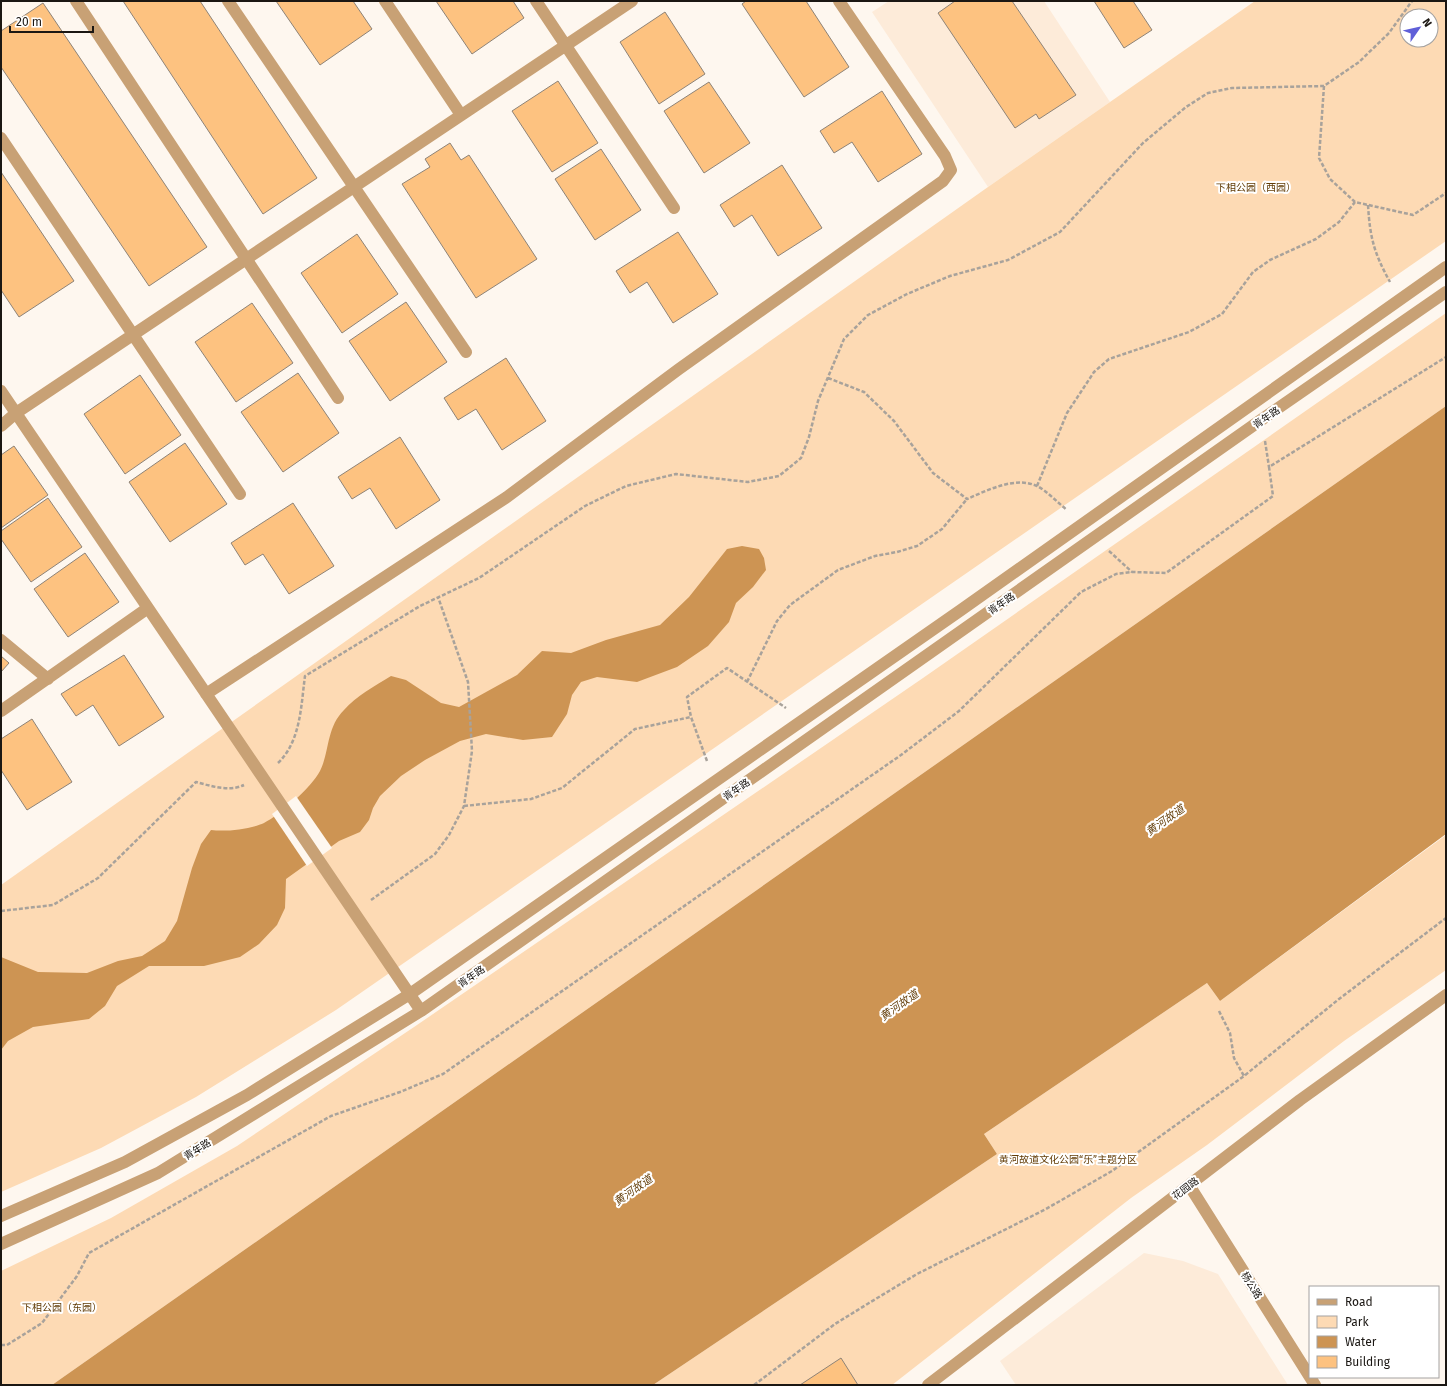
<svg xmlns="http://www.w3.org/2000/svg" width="1447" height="1386" font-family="'Fira Sans','Noto Sans SC',sans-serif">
<rect width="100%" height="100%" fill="#fef7ef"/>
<path fill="#fdebd9" d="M889,1H1044L1110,102L988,187L872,12Z
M1144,1253L1183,1261L1218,1274L1288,1385H1016L1000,1361Z"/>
<path fill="#fddab4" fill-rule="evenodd" d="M1255,1H1446V241L336,1010L196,1097L101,1148L1,1192V885L988,187ZM1407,16H1431V40H1407Z
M1446,313V406L52,1385H1V1271L111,1218L237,1146L417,1025L923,678Z
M1446,835V970L1344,1041L1207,1145L1131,1198L892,1385H653L997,1154L984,1134L1207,983L1220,1001Z"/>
<path fill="#cd9453" d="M1446,406V834L1220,1001L1207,983L984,1134L997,1154L653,1385H52Z
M742,546L759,549L764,558L766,570L753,587L736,603L729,622L708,646L677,667L637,682L597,677L581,682L572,695L567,714L552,737L523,740L486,734L460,741L425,760L401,776L380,796L373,808L369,820L360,832L339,841L286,879L285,908L277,925L259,944L240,957L204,966H149L117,986L105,1006L89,1019L33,1027L8,1041L1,1050V957L38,972L87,973L118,961L142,956L165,941L177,921L192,868L201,844L211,830C226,832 251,829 264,823C281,814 311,788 320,771C330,751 326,728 344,710C356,696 375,686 391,676L406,680L441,703L459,707L517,675L542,651L571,653L606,640L660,625L689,597L727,549Z"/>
<path fill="#fef7ef" d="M296,796L332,848L307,866L272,814Z"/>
<path fill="#fdc280" stroke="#8e8377" d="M123,1H200L317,178L263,214Z
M276,1H353L372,29L320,65Z
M436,1H513L524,18L472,54Z
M746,1H806L849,67L804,97L742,4Z
M955,1H1012L1076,95L1039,119L1036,114L1015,128L938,13Z
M1094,1H1133L1152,30L1124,48Z
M43,3L207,247L149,286L1,67V31Z
M665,12L705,74L659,104L620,42Z
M558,81L598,143L552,172L512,111Z
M709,82L750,143L704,173L664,111Z
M882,91L922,154L878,182L852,142L834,153L820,131Z
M450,143L461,160L469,155L537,259L476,298L402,184L430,167L425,159Z
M601,149L641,210L595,240L555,179Z
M782,165L822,228L778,256L752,215L734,227L720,205Z
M1,172L74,281L19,317L1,290Z
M678,232L718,294L673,323L647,282L630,293L616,271Z
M357,234L398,294L342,333L301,273Z
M406,302L447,362L390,401L349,341Z
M252,303L293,363L236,402L195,342Z
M506,358L546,421L502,450L476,409L458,420L444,398Z
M298,373L339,433L283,472L241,412Z
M140,375L181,435L125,474L84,414Z
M400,437L440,500L396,529L370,488L352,499L338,477Z
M185,443L227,504L170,542L129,482Z
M14,446L48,495L1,528V455Z
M48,498L82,547L31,582L1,539V531Z
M293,503L334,566L289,594L263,554L245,565L231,543Z
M85,553L119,602L68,637L34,589Z
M124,655L164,717L119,746L93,705L76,716L61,694Z
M1,656L9,663L1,672Z
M32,719L72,782L27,810L1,770V739Z
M841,1358L858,1385H800Z"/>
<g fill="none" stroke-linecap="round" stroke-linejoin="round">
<path stroke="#a8a29b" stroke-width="2.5" stroke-dasharray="4 2" stroke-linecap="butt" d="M1324,86L1319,158L1330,179L1355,202L1413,215L1446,193
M1368,205C1370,238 1374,253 1390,282
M828,378L864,392L894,421L933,473L967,499C988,490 1015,476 1037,486C1047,491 1058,503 1067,510
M1265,441L1269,467
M1037,486L1067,413L1094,372L1109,359L1189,332L1222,314L1253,272L1270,260L1316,239L1339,222L1355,202
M1109,551L1132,572
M747,682L777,621L790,605L838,570L875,556L897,552L917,546L942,529L967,499
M707,761L691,717L687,697L727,668L786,708
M278,763C301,741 301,705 305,676L420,606L479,578L585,506L626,486L676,474L748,482L779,476L801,458L809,437L818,401L844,339L868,315L907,294L950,276L1008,260L1060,232L1143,143L1186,107L1208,93L1232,88L1324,86L1359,62L1389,33L1412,1
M464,806L531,799L562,788L635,729L691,717
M371,900L435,854L449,835L464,806L472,751L468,682L438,597
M1,911L53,905L98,878L196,782C211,786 229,792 244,785
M1219,1011L1230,1033L1234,1058L1244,1076
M1,1345H7L42,1323L77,1276L89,1253L331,1116L400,1092L443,1074L901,755L959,711L1081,592L1116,574L1132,572L1166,573L1273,496L1269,467L1446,357
M754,1385L835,1324L869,1303L917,1274L1046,1209L1112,1171L1244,1076L1339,999L1446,918"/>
<path stroke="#c8a175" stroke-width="12" d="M76,1L338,398
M228,1L466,352
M385,1L461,115
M536,1L674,208
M1,138L240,494
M1,391L421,1011
M1,426L16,413L632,1
M1,640L48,679
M206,694L507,497L679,369L943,181L951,170L945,156L839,1
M1,711L148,608
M1189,1185L1315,1385
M1,1216L125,1162L247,1095L410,994L961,610L1446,267
M1,1244L158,1173L421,1011L1261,420L1446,292
M928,1385L1300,1100L1446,995"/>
</g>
<g text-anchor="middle" stroke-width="4" stroke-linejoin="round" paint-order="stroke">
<g font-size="10" fill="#623c06" stroke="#fff">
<text x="1256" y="191">下相公园（西园）</text>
<text x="1068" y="1163">黄河故道文化公园“乐”主题分区</text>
<text x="62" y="1311">下相公园（东园）</text>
</g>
<g font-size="10" fill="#1b1713" stroke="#fff">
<text transform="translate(1266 417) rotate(-35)" y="4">青年路</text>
<text transform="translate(1001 603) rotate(-35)" y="4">青年路</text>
<text transform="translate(736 789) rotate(-35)" y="4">青年路</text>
<text transform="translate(471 976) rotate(-35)" y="4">青年路</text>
<text transform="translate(197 1149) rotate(-32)" y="4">青年路</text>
<text transform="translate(1185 1188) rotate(-37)" y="4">花园路</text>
<text transform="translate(1252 1285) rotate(58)" y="4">杨公路</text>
</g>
<g font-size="11" font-style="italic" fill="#653f0b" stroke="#fff">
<text transform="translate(1165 820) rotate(-35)" y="4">黄河故道</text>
<text transform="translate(899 1005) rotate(-35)" y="4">黄河故道</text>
<text transform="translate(633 1190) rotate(-35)" y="4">黄河故道</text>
</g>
</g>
<rect width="1447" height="1386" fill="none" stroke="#1b1713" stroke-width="4"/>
<rect x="1309" y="1286" width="130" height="92" fill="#ffffff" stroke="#a4a2a1"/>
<rect x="1317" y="1299" width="20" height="6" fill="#c8a175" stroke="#a4a2a1"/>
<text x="1345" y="1306" font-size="12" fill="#1b1713">Road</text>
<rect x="1317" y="1316" width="20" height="12" fill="#fddab4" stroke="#a4a2a1"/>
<text x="1345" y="1326" font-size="12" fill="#1b1713">Park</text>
<rect x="1317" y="1336" width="20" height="12" fill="#cd9453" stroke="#a4a2a1"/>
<text x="1345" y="1346" font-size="12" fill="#1b1713">Water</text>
<rect x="1317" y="1356" width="20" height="12" fill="#fdc280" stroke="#a4a2a1"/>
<text x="1345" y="1366" font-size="12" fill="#1b1713">Building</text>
<g transform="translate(1419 28) rotate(56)"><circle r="19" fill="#ffffff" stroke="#a4a2a1"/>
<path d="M0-3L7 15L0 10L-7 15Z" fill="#5f5fd8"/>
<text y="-6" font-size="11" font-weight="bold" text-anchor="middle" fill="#1b1713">N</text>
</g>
<path d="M10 26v6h83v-6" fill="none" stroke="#1b1713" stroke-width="2"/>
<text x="16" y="26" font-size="12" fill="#1b1713" stroke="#ffffff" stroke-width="3" paint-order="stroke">20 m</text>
</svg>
